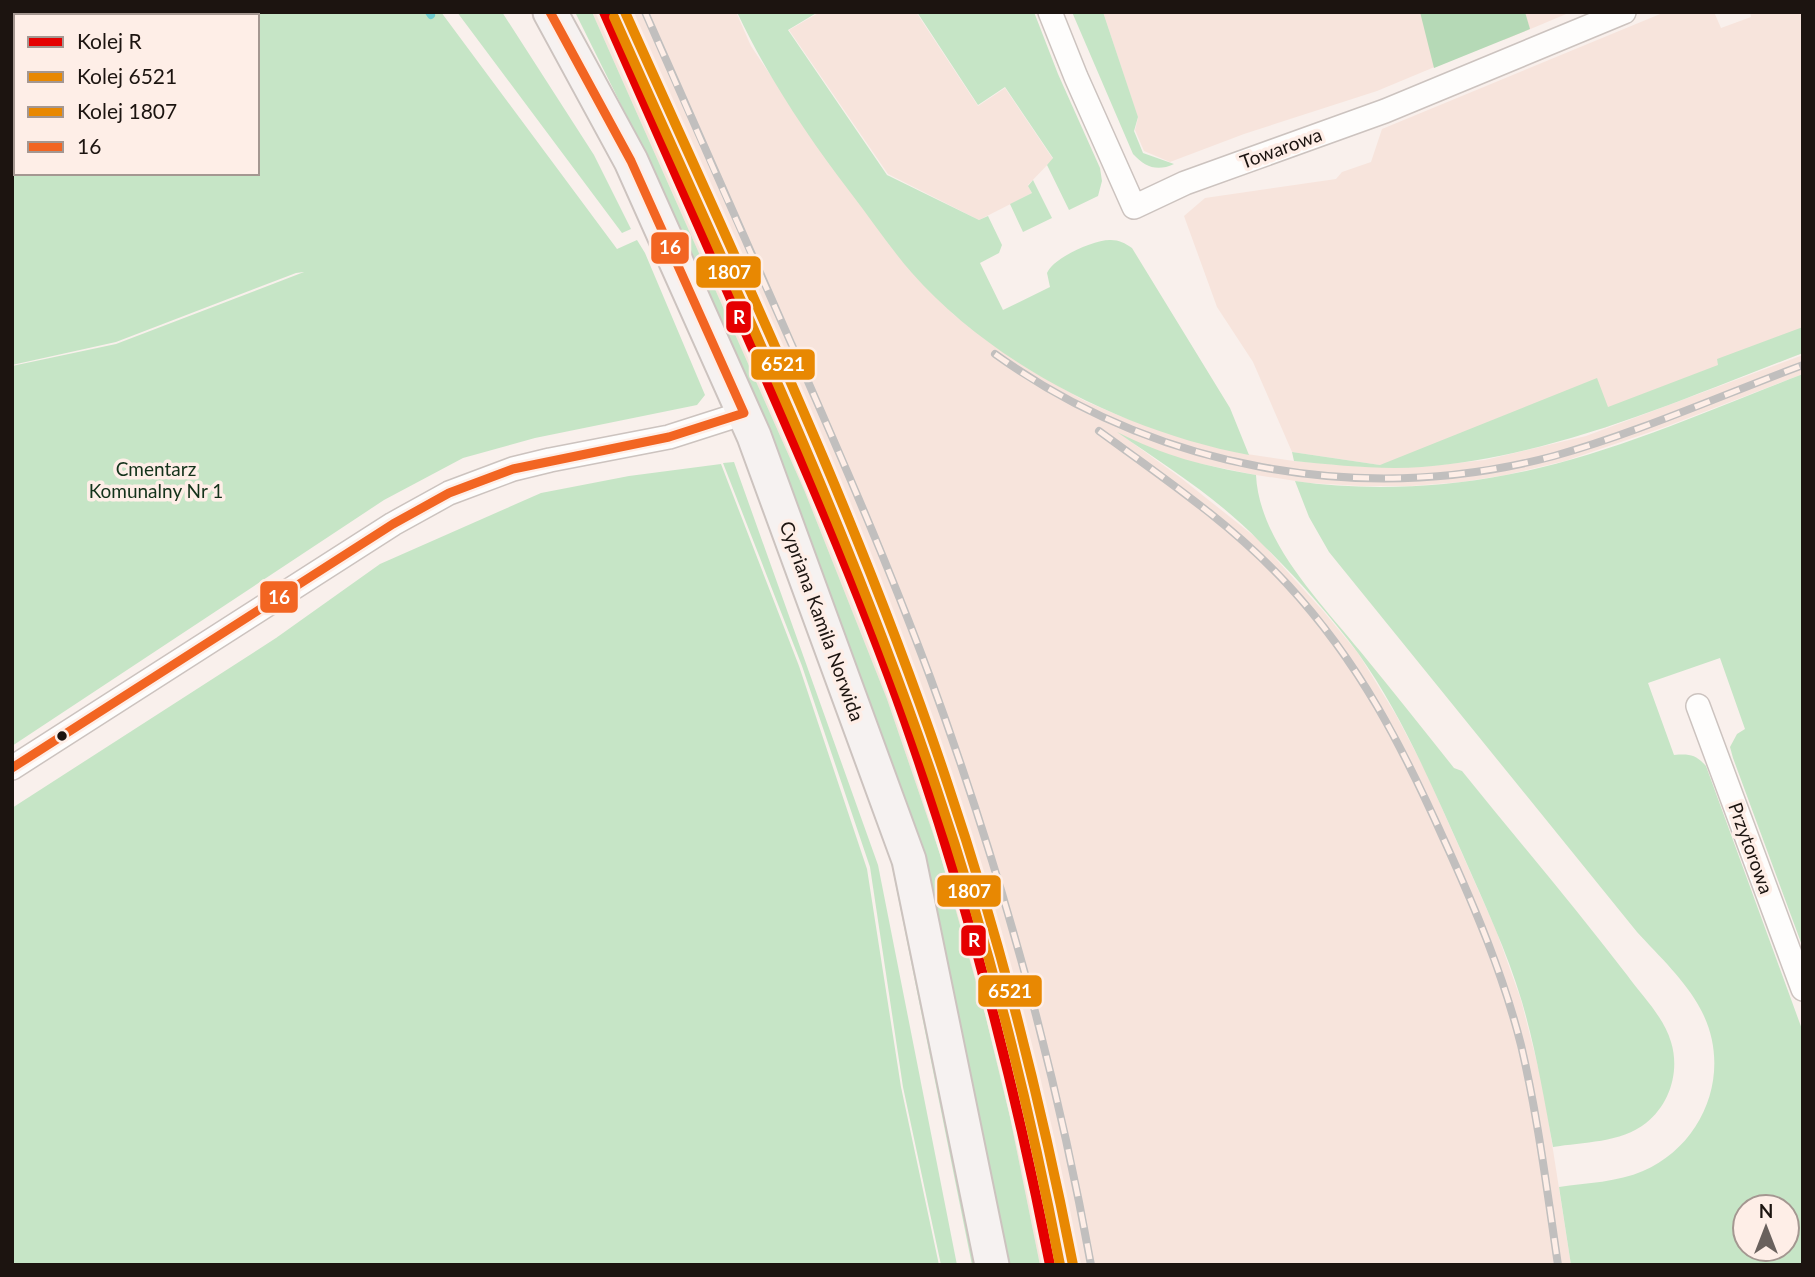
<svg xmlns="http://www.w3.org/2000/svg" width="1815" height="1277" font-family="Lato,sans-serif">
<rect width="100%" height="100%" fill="#f9f0ec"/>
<path fill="#f7e4dc" d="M592,12H736L751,46L827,160L953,314L988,341L1030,370L1085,401L1120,416L1240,453L1294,461L1366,467H1420L1485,460L1586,436L1803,355V374L1665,427L1565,461L1506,475L1462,482L1411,486H1360L1309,483L1256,475L1187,461L1152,449L1123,436L1181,478L1259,540L1324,612L1358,653L1396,715L1425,770L1496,930L1521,1000L1543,1086L1571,1265H1040L1010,1117L985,1014L940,854L887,699L805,492Z
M820,12H916L978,106L1005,88L1053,159L1028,185L1032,193L979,220L888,174L789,30Z
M1103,12H1424L1437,66L1377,91L1244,134L1170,162L1144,151L1135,130L1138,118Z
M1497,12H1571L1504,40Z
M1665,12H1714L1721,28L1751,17L1750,12H1803V353L1604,428L1380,465L1292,452L1253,362L1217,307L1184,216L1205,198L1336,179L1342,172L1371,162L1382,129Z"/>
<path fill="#c6e5c6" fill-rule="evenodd" d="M222,12H441L617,249L637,240L645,253L705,395L697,405L535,438L463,458L384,500L12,746V366L116,344L304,272L296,273L116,342L12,365V134H16V173H257V16H215Z
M457,12H502L594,155L631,229L622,233Z
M575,12H592L805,492L887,699L940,854L985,1014L1010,1117L1040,1265H1006L921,854L741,377L651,165Z
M737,12H818L788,30L887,175L979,220L988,216L1002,245L999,253L980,263L1003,310L1050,287L1047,273C1053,258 1095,239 1111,240C1119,240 1125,243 1132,248L1230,408L1249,455C1127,432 994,366 912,273C890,248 871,219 850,192C808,137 767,76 737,12Z
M917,12H1034L1058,74L1100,168L1102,181L1098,196L1069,210L1047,165L1053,158L1005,87L978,105Z
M1072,12H1103L1138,117L1134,131L1143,153L1174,164C1157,172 1145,167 1133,154Z
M1033,180L1052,218L1023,232L1010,204L1032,193L1028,186Z
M1803,327V353C1677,401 1557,456 1422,467C1379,470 1336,465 1294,461L1292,452L1380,465L1597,378L1608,407L1718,365L1717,359Z
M1803,374V948L1733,758L1730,747L1737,734L1745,729L1720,658L1648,683L1674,755C1689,754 1695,754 1706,766L1803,1032V1265H1571L1559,1187C1587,1183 1618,1182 1643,1171C1705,1144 1733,1070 1701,1010C1686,981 1659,956 1637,932L1329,552L1309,517L1295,481C1364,491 1438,488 1506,475C1605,457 1709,410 1803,374ZM1745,1207H1787V1249H1745Z
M1117,432C1164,456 1204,466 1256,475C1259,541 1321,603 1360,651C1392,690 1423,729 1454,768L1462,771C1517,839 1574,906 1627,975C1642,996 1664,1017 1671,1042C1680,1071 1670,1104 1646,1123C1621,1143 1583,1142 1553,1147C1544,1098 1536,1050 1522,1002C1507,951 1484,903 1463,855C1432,786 1402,715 1358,653C1329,614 1295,576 1260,542C1219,499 1166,466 1117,432Z
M740,440L897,862L978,1265H972L891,862Z
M734,462L878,865L957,1265H941L903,1087L870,867L802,666L723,463Z
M721,464L799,666L867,869L901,1087L939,1265H12V808L276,638L380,564L541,493L629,476Z"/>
<path fill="#b5d9b6" d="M1420,12H1525L1530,29L1434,68Z"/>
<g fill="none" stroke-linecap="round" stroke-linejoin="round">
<path stroke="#72ced1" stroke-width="8" d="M429,12L431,15"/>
<g stroke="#ccc3bf" stroke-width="26">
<path id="street" d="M1050,12L1076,77L1134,207L1185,183L1385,111L1624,12
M1698,706L1803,989
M12,768L393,524L449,493L513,469L550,460L669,437L744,413"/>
</g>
<g stroke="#ccc3bf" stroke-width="37">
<path id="secondary" d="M93,12L96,16
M550,12L631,161L754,436L909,860L992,1265
M164,16L170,12
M12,23L16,18
M12,84L16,88"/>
</g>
<use href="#street" stroke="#fefdfc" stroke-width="23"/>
<use href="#secondary" stroke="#f6f2f1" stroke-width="33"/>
<g stroke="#c1bfbe" stroke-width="8">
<path id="rail" d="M645,12C693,123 742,233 791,343C840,454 888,564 930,677C1000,868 1055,1065 1091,1265
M995,354C1155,469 1362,507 1554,456C1637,433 1722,395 1803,365
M1099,431C1165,479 1233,525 1288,585C1360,663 1402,746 1445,842C1475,908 1503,974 1521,1045C1538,1117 1547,1191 1558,1265"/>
</g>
<use href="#rail" stroke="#feeee7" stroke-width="5" stroke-dasharray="16" stroke-linecap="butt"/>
<g stroke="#feeee7" stroke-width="14">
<path id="bus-1" d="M12,768L393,524L449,493L513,469L669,437L744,413L631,161L550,12"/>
</g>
<use href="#bus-1" stroke="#f26522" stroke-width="9"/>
<g stroke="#feeee7" stroke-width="16">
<path id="rail-1" d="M604,12C645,104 685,196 726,288C789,431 853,574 905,721C967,899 1014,1080 1050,1265"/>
</g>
<g stroke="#feeee7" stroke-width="16">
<path id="rail-2" d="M625,12C739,267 860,520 948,785C1001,942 1041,1102 1073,1265"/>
</g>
<g stroke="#feeee7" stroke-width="16">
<path id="rail-3" d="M614,17C727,271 847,523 936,787C989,943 1029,1103 1060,1265"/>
</g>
<use href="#rail-1" stroke="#e50000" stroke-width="10"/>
<use href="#rail-2" stroke="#e88802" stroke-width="10"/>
<use href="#rail-3" stroke="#e88802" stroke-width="10"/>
</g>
<circle fill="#1c1410" stroke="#feeee7" stroke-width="2.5" cx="62" cy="736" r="6"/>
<g text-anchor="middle" stroke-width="7" stroke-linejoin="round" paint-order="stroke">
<g font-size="19" fill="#1c1410" stroke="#feeee7">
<text transform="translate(1281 148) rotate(-20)" y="7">Towarowa</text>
<text transform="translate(822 621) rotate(70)" y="7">Cypriana Kamila Norwida</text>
<text transform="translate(1751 848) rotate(70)" y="7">Przytorowa</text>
</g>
<g font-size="19" fill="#13321a" stroke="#feeee7">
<text x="156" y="476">Cmentarz<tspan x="156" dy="22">Komunalny Nr 1</tspan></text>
</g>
</g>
<g stroke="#feeee7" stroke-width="2.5">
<rect x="650" y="231" width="40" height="34" rx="7" fill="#f26522"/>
<rect x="695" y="255" width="67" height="34" rx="7" fill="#e88802"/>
<rect x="725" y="300" width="27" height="34" rx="7" fill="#e50000"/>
<rect x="750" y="348" width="66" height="33" rx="7" fill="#e88802"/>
<rect x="259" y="580" width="40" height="34" rx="7" fill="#f26522"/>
<rect x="936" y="874" width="66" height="34" rx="7" fill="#e88802"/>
<rect x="960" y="924" width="27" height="33" rx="7" fill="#e50000"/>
<rect x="977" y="974" width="66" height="34" rx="7" fill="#e88802"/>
</g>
<g font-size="19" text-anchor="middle" font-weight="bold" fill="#fff">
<text x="670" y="254">16</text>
<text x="729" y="279">1807</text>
<text x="739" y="324">R</text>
<text x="783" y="371">6521</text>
<text x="279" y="604">16</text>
<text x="969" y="898">1807</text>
<text x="974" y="947">R</text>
<text x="1010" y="998">6521</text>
</g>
<rect width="1815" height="1277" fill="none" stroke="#1c1410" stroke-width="28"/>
<rect x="14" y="14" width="245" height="161" fill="#feeee7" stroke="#a49791" stroke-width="2"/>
<rect x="28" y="37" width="35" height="10" fill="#e50000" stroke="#a49791" stroke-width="2"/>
<text x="77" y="49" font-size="21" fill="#1c1410">Kolej R</text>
<rect x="28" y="72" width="35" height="10" fill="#e88802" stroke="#a49791" stroke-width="2"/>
<text x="77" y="84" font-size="21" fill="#1c1410">Kolej 6521</text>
<rect x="28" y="107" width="35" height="10" fill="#e88802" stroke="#a49791" stroke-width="2"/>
<text x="77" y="119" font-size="21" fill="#1c1410">Kolej 1807</text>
<rect x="28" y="142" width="35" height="10" fill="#f26522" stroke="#a49791" stroke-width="2"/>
<text x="77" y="154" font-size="21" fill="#1c1410">16</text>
<g transform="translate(1766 1228)"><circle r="33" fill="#feeee7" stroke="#a49791" stroke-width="2"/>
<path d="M0-5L12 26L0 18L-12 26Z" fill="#69615d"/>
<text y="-10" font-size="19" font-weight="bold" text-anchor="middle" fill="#1c1410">N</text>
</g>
</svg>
